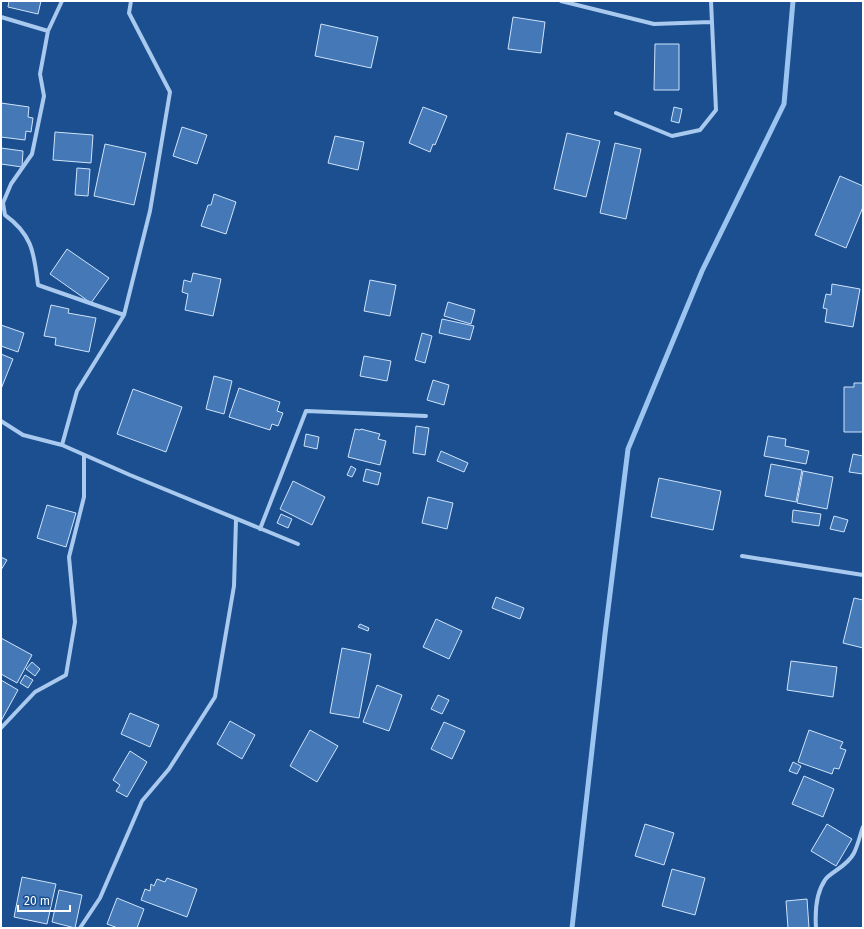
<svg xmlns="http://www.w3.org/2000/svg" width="864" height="929" font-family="'Fira Sans',sans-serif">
<rect width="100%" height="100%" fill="#1b4f8f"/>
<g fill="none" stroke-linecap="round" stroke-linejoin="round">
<path stroke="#9cc4f0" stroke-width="5" d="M572,928L605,634L628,449L702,271L784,104L793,1"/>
</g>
<path fill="#4478b7" stroke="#cfe3fa" d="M9,1H41L38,14L8,7Z
M513,17L545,22L541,53L508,49Z
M321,24L378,37L371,68L315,56Z
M655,44H679V90H654Z
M1,103L29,107L28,117L33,118L31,132L26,131L25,140L1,137Z
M423,107L447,116L435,145L433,144L430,152L409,143Z
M674,107L682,109L679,123L671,121Z
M182,127L207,135L197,164L173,156Z
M55,132L93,135L91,163L53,160Z
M567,133L600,141L586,197L554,189Z
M335,136L364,142L358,170L328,163Z
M615,143L641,149L626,219L600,213Z
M105,144L146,153L134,205L94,196Z
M1,148L23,151L22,167L1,164V168Z
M77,168L90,169L88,196L75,195Z
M840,176L863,186V207L846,248L815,235Z
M214,194L236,202L226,234L201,226L208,205H211Z
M67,249L109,278L91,303L50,274Z
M193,273L221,279L213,316L185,310L188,294L182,292L184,280L191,282Z
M370,280L396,285L390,316L364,311Z
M832,284L860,289L853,327L825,322L827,309L823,308L826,294L831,295Z
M448,302L475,310L471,324L444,316Z
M51,305L69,309L68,313L96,318L89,352L55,345L56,338L44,336Z
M442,319L474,326L470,340L439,333Z
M1,325L24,333L18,352L1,346Z
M422,333L432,336L425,363L415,360Z
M1,354L13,359L1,389Z
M364,356L391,361L387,381L360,376Z
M214,376L232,381L224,414L206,409Z
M433,380L449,385L444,405L427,400Z
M854,383H863V432H844V387H854Z
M239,388L280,402L277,411L283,413L278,426L272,424L270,430L229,417Z
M133,389L182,407L166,452L117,434Z
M416,426L429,428L425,455L413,453Z
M355,429L360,430L361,429L380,434L378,439L386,441L380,465L348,457Z
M306,434L319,437L317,449L304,446Z
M768,436L786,439L785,446L809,451L806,464L764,456Z
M441,451L468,463L464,472L437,461Z
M853,454L863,456V474L849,472Z
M771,464L802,470L796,502L765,496Z
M351,466L356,469L352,477L347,475Z
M366,469L381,473L378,485L363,481Z
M803,471L833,477L827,509L797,503Z
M659,478L721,491L713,530L651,517Z
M293,481L325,497L312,525L280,509Z
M428,497L453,503L447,529L422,523Z
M47,505L76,513L66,547L37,538Z
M793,510L821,514L819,526L792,522Z
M281,514L292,519L288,528L277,523Z
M834,516L848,520L844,532L830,529Z
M1,557L7,560L1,570Z
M496,597L524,608L520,619L492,608Z
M854,598L863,600V648L843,643Z
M436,619L462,631L449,659L423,647Z
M360,624L369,628L368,631L358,627Z
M1,638L32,655L17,683L1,674Z
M342,648L371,654L359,718L330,713Z
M791,661L837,667L833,697L787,690Z
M32,662L40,669L35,676L26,669Z
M25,675L33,680L28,688L20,683Z
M1,680L18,690L1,721Z
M377,685L402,695L389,731L363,722Z
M438,695L449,700L442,714L431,709Z
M130,713L159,725L150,747L121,734Z
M230,721L255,735L242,759L217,744Z
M444,722L465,731L452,759L431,749Z
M310,730L338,746L317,782L290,766Z
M809,730L843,742L840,748L846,750L839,769L834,768L832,774L798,762Z
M130,751L147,762L127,797L116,791L120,785L113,780Z
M793,762L801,766L797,774L789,771Z
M804,776L834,789L823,817L792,804Z
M645,824L674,833L664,865L635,856Z
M827,824L852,839L836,866L811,851Z
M672,869L705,878L695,915L662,906Z
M22,877L56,884L47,924L14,917Z
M167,878L197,889L187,917L141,900L145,889L150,891L151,884L154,886L157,879L165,882Z
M59,890L82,895L75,928L52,922Z
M117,898L144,909L137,928H118L107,924Z
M807,899L809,928H788L786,901Z"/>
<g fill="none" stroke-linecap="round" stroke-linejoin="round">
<path stroke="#a9c9ee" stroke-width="4" d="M561,1L654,24L711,22
M1,17L48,31
M616,113L672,136L700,130L716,110L711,1
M124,315L150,211L170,92L129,13L131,1
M1,421L23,435L62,445L77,391L124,315L38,285C34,254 33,235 5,215L3,203L11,184L32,154L44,96L40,74L48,31L62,1
M62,445L130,475L298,544
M260,529L306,411L426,416
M742,556L863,575
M1,728L35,692L66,675L75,622L69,557L84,497V455
M80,928L100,898L142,801L169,769L215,697L234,586L236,520
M816,928C815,913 816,893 825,880C830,872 847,867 854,853C858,845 860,835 863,827"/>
</g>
<rect width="864" height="929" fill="none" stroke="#ffffff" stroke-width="4"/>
<path d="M18 905v6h52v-6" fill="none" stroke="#ffffff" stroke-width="2"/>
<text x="24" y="905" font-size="12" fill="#ffffff" stroke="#1b4f8f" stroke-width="3" paint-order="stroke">20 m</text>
</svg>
